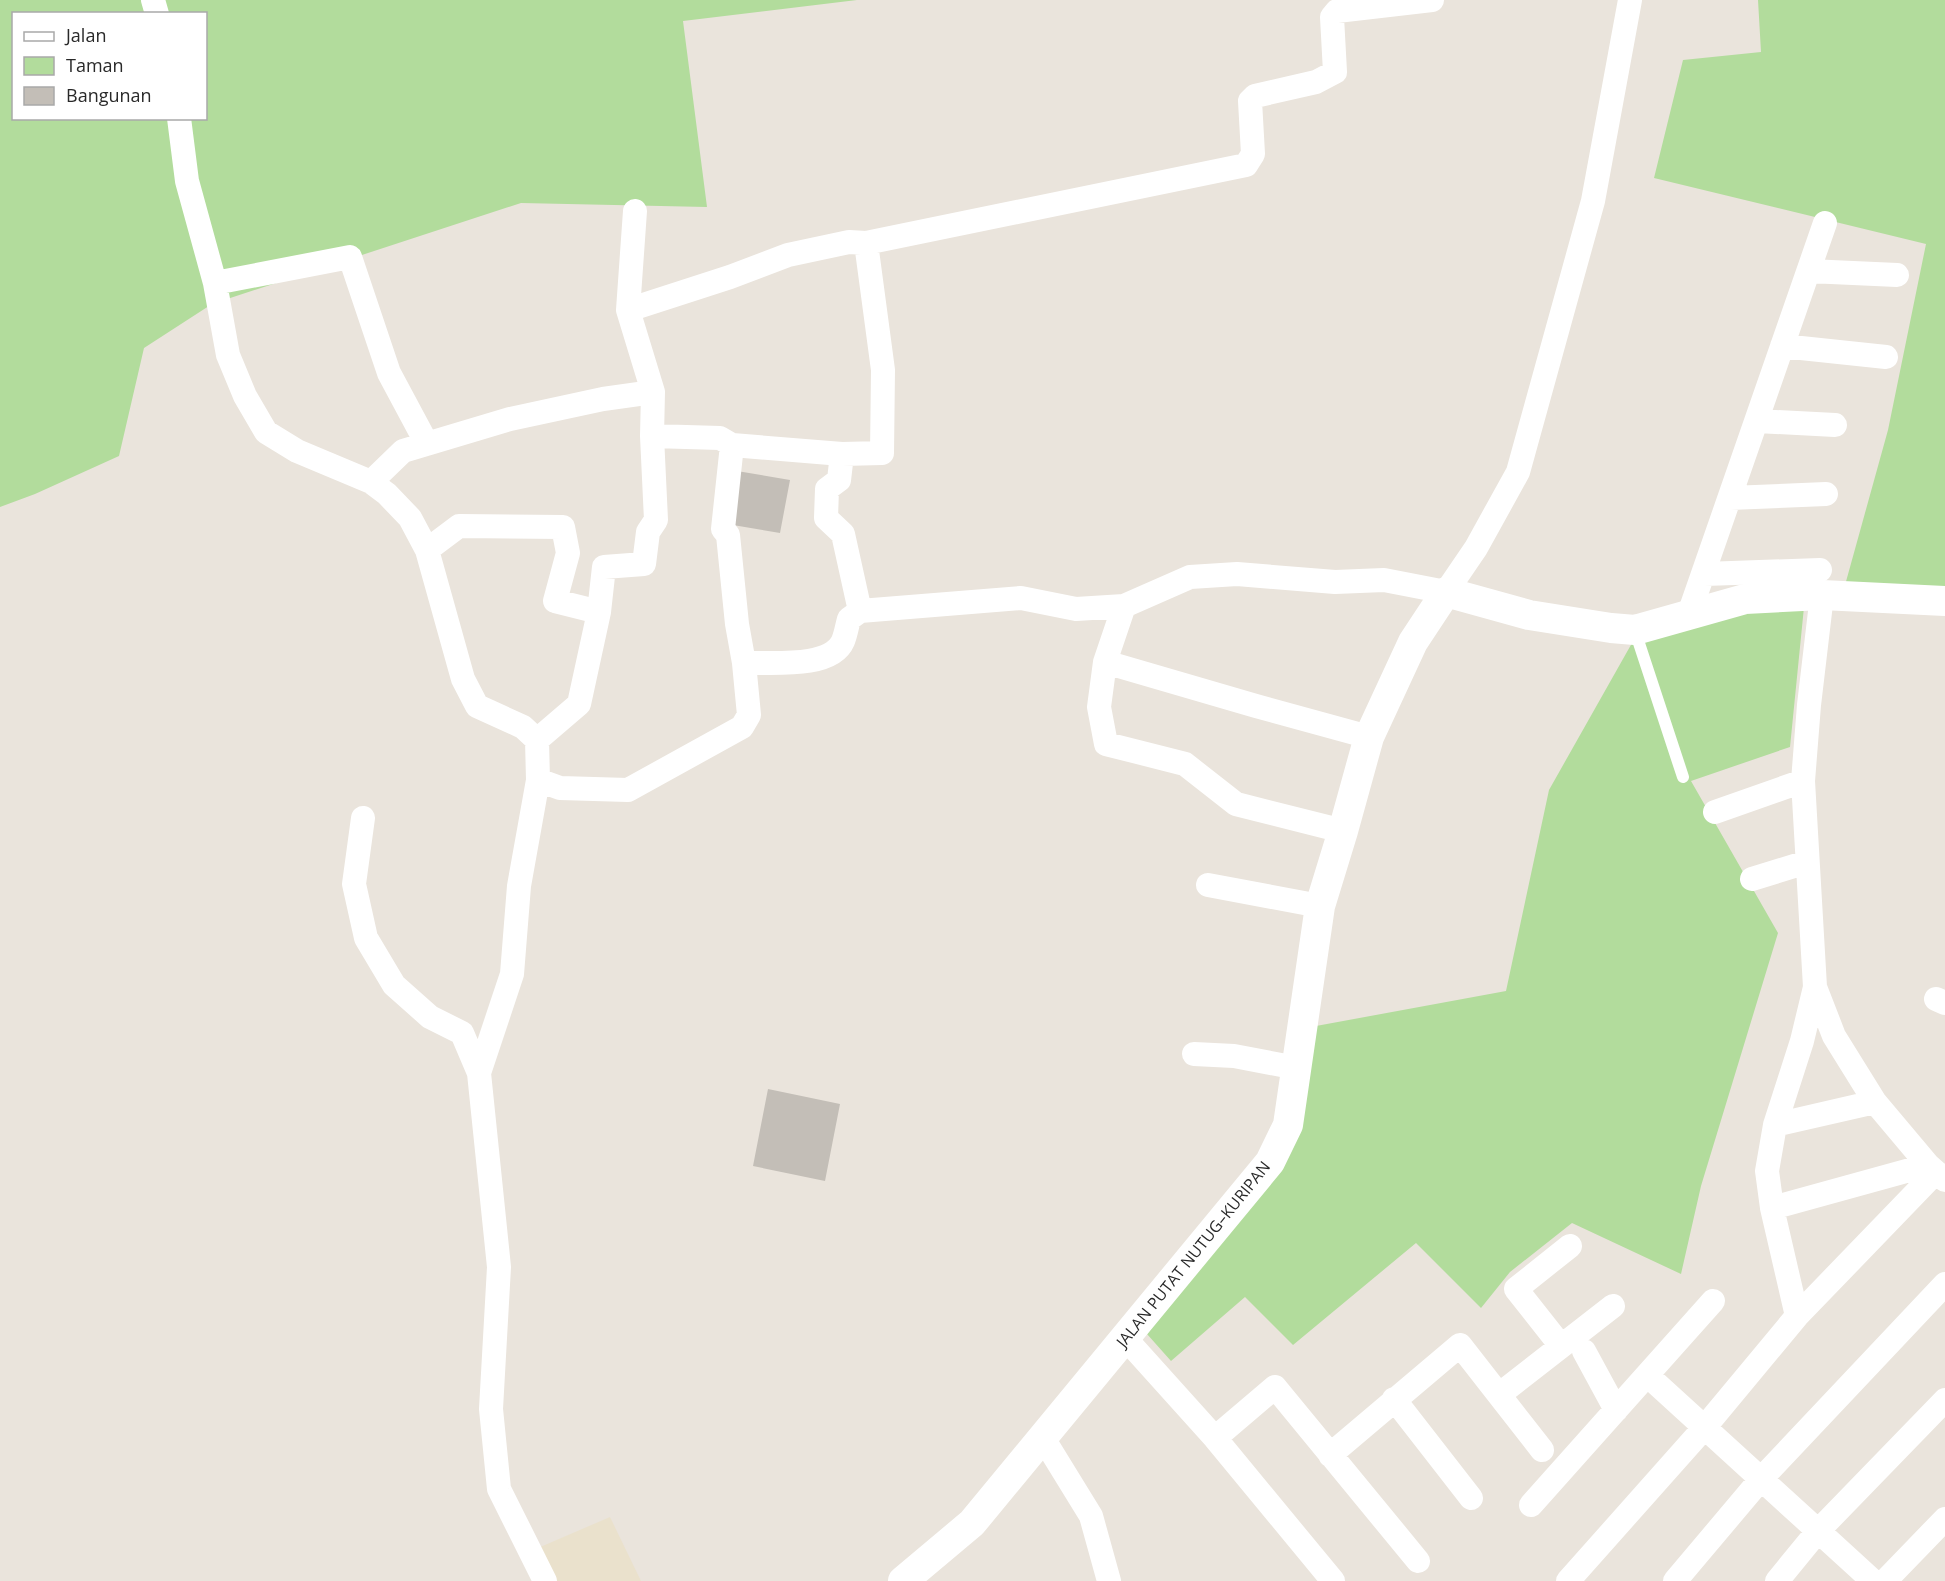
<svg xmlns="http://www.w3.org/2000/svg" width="1945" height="1581" font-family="'Open Sans',sans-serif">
<rect width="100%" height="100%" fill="#eae4dc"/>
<path fill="#eae1cc" d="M610,1517L641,1581H553L538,1548Z"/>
<path fill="#b2dc9c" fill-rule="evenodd" d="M0,0H857L683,21L707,207L521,203L212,304L144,348L119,456L35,494L0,507ZM14,14H206V118H14Z
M1758,0H1945V591L1842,596L1888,430L1926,244L1654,178L1683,60L1761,52Z
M1805,597L1790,747L1691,781L1778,933L1701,1186L1681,1274L1572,1223L1510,1272L1481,1308L1416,1243L1293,1345L1245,1297L1171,1361L1147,1334L1286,1153L1316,1026L1506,991L1549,790L1645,620Z"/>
<path fill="#c3beb7" d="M737,471L790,480L780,533L727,524Z
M768,1089L840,1104L825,1181L753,1166Z"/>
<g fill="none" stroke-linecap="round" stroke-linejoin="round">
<path stroke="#fff" stroke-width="12" d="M1635,631L1683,777"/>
<path stroke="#fff" stroke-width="24" d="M153,0L157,14
M179,118L187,181L215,283L228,355L245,396L266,432L297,451L371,482L387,494L410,518L427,550L463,679L477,706L523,727L537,740L538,780L519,886L512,974L479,1073L499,1267L491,1409L499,1489L545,1581
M1809,271L1897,275
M215,283L350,257L389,373L427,444
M628,310L730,277L788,255L849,242L866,243
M1782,346L1886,357
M1757,421L1835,425
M652,436L720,438L732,445
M371,482L403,451L510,419L603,399L653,392
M1730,498L1826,494
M427,550L459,526L563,527L568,553L555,601L599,612
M1704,574L1820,570
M1124,606L1105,662L1099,707L1106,744L1185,764L1236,804L1343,831
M860,611L843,534L826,518L827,489L839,480L842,454L882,453L883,370L866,243L1246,165L1253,154L1250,101L1255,96L1316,82L1335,72L1332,17L1337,11L1432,0
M1689,614L1825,223
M1105,662L1256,706L1369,737
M744,663L737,624L728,535L723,529L732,445L842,454
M537,740L579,704L599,612L604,567L644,564L648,532L656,520L652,436L653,392L628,310L635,211
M538,780L560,788L628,790L742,727L749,715L744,663C770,662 831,669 843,641C846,634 847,626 849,619L860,611L1021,598L1076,609L1124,606L1190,577L1237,574L1335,582L1384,580L1446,592L1476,548L1518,472L1593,201L1630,0
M1715,812L1803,781
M363,818L354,884L366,938L394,985L430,1017L462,1033L479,1073
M1752,879L1807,862
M1208,885L1320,906
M1815,987L1834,1036L1875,1102L1928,1165L1945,1180
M1936,999L1945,1003
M1194,1054L1234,1056L1297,1068
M1775,1125L1875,1102
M1772,1208L1928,1165
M1797,1316L1772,1208L1767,1171L1775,1125L1802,1041L1815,987L1803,781L1809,705L1822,595
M1125,1338L1215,1438L1333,1581
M1561,1346L1516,1289L1570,1246
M1584,1351L1616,1410
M1647,1375L1873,1581
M1500,1394L1613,1306
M1394,1399L1471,1498
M1043,1438L1091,1516L1109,1581
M1215,1438L1275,1387L1418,1561
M1330,1455L1460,1345L1542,1450
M1531,1505L1713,1301
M1568,1581L1704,1428L1797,1316L1936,1172
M1675,1581L1761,1479L1945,1284
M1777,1581L1818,1531L1945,1400
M1885,1581L1945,1519"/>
<path stroke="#fff" stroke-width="30" d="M903,1581L972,1523L1270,1162L1288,1125L1320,906L1343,831L1369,737L1413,642L1446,592L1529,615L1611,628L1635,630L1745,599L1822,595L1945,601"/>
</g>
<g text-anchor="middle" stroke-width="4.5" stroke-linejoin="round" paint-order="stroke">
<g font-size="16" fill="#292929" stroke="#fff">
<text transform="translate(1193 1254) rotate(-51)" y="6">JALAN PUTAT NUTUG–KURIPAN</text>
</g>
</g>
<rect x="12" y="12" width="195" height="108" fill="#ffffff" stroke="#a9a9a9" stroke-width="1.5"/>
<rect x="24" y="32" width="30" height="9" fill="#ffffff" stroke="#a9a9a9" stroke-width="1.5"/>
<text x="66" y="42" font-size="18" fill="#292929">Jalan</text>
<rect x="24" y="57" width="30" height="18" fill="#b2dc9c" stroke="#a9a9a9" stroke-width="1.5"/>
<text x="66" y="72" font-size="18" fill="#292929">Taman</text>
<rect x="24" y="87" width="30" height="18" fill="#c3beb7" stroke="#a9a9a9" stroke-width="1.5"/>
<text x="66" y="102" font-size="18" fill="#292929">Bangunan</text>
</svg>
